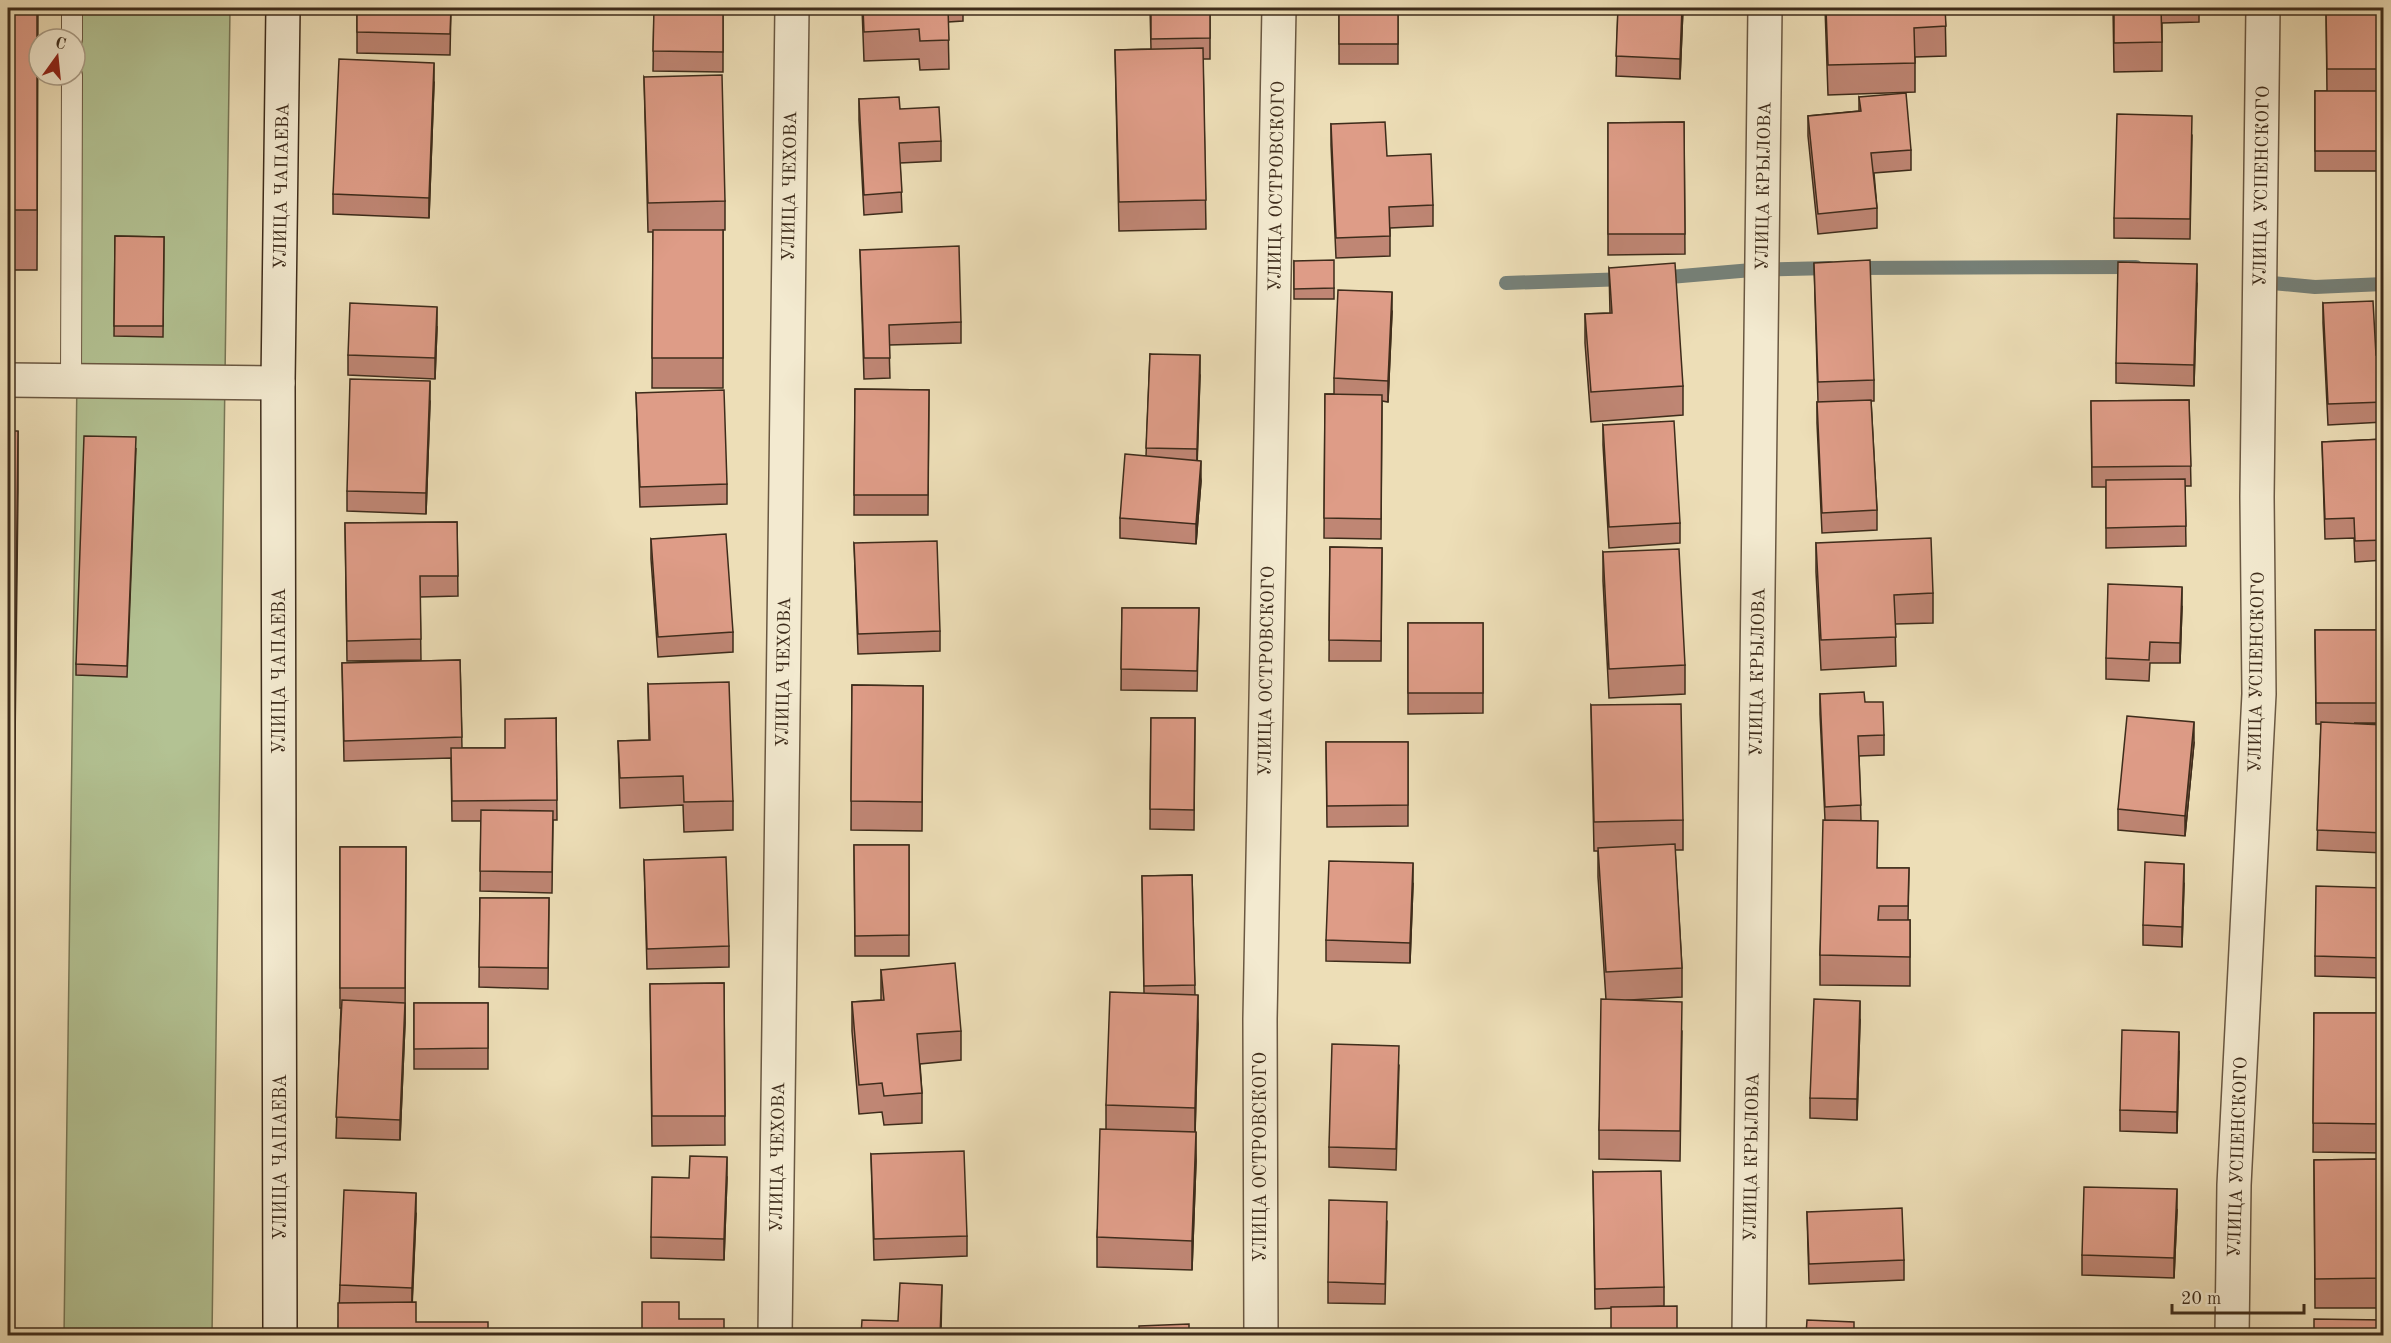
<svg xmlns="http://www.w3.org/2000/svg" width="2391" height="1343" font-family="'Old Standard TT',serif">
<rect width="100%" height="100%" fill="#eddeb7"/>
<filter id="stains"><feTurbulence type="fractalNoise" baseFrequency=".00333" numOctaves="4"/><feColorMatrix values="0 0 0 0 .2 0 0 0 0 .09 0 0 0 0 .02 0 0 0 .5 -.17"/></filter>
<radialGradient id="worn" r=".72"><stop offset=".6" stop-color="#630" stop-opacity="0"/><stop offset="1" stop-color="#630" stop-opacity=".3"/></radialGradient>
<path fill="#b3c293" stroke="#787757" stroke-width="1.5" d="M82,8H230L212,1335L64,1336Z"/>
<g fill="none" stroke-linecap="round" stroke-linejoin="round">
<path stroke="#768179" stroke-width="14" d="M1853,268L2136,267
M1658,278L1752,270L1830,268
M1506,283L1627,279
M2272,283L2315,287L2384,284"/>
<g stroke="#6a5842" stroke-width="22">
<path id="lane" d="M72,39V8
M71,381L72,75"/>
</g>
<g stroke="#6a5842" stroke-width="36">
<path id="street" d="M8,380L278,383
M775,1336L792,8
M1261,1336L1260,1019L1279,8
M1749,1336L1765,8
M2232,1336L2234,1185L2259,694L2257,497L2263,8"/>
</g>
<g stroke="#3e2c1b" stroke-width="36">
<path id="secondary" d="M280,1336L278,383L283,8"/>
</g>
<use href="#lane" stroke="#f3ead0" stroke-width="20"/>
<use href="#street" stroke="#f3ead0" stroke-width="33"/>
<use href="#secondary" stroke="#f3ead0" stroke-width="33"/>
</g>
<path fill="#bf8674" stroke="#3e2c1b" stroke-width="1.5" d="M8,8H38L37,270H8Z
M357,8H451L450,55L357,53Z
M654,8H723V72L653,71Z
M862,8H963V21L948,22L949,69L920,70L919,59L864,61Z
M1150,8H1210V59H1203L1206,229L1119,231L1115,50L1151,49Z
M1339,8H1398V64H1339Z
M1618,8H1683L1680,79L1616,76Z
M1825,8H1945L1946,56L1915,57V92L1828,95Z
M2113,8H2199V22L2162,23V71L2114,72Z
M2326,8H2384V171H2315V91H2327Z
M644,77L725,201V230H723V388H652L653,232H648Z
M434,83L429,218L333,214V194Z
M1859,97L1911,150V170L1874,173L1877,208V228L1818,234L1808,136V116L1859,111Z
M859,99L900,109L941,141V161L900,163L902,212L864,215L859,120Z
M1684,122L1685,254L1608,255V123Z
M1331,124L1387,156L1433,205V226L1390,228V256L1336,258L1331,145Z
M2192,136L2190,239L2114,238V218Z
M115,236L164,237L163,337L114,336Z
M860,250L961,322V343L889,345L890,378L864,379Z
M1294,261L1334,288V299H1294Z
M1814,263L1874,380V401H1871L1877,510V530L1822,533L1817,423V402H1818Z
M1609,268L1683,386V415L1591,422L1585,343V314L1610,313Z
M2197,284L2194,386L2116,383V363Z
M2323,303L2376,355H2384V422L2328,425L2323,323Z
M1392,312L1388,402L1382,401L1381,539L1324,538L1325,394H1334V378Z
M437,327L435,379L348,375V355Z
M1150,354L1200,375L1197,460L1201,481L1196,544L1120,538V518L1146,456Z
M855,389L929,390L928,515H854Z
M636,393L727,484V504L640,507Z
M2189,400L2191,486H2185L2186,546L2106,548V487H2092L2091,401Z
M430,402L426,514L347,511V491Z
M1603,425L1680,523V543L1609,548L1603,445Z
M2384,439V560L2355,562L2354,538L2325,539L2322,442Z
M136,448L127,677L76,675V664Z
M457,522L458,596L420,597L421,660L347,661L345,523Z
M651,539L733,632V652L658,657L651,559Z
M854,543L940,631V651L858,654Z
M1816,543L1933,593V623L1895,624L1896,666L1821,670L1816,572Z
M1330,547L1382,548L1381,661H1329Z
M1603,552L1685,665V694L1609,698L1603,581Z
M2182,607L2180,663H2150L2149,681L2106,679V658Z
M1122,608H1199L1197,691L1121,690Z
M1408,623H1483V713L1408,714Z
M2315,630H2384V723H2354L2384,725V853L2317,850L2321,724H2316Z
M460,660L462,748H505L556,718L557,820H553L552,893L480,891L481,821H452L451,758L344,761L342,663Z
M648,684L733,801V830L684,832L683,805L620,808L618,741L649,740Z
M852,685L923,686L922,831L851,830Z
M1820,694L1865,702L1884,735V755L1859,756L1861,820L1877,868H1909L1908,920H1910V986L1820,985V955L1825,820L1820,714Z
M1591,705L1683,820V850H1675L1682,968V997L1628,1000L1682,1031L1680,1161L1599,1159V1130L1606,1000L1598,877V851H1594Z
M1151,718H1195L1194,830L1150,829Z
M1326,742H1408V826L1327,827Z
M2194,743L2185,836L2118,830V809Z
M854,845H909V956H855Z
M340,847H406L405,1023L400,1140L336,1138L341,1008H340Z
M644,860L729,946V967L647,969Z
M1192,875L1195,995L1198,1024L1195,1132L1196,1161L1192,1270L1097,1267V1237L1106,1129V1105L1144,993L1142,876Z
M1413,884L1410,963L1326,961V940Z
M2184,884L2182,947L2143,945V925Z
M2384,888V978L2315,976V956Z
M480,898H549L548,989L479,987Z
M881,970L961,1031V1060L920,1064L922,1093V1123L884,1125L882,1112L859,1114L852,1031V1002L881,1000Z
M724,983L725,1145L652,1146L650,984Z
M414,1003H488V1069H414Z
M2314,1013H2384V1153L2313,1152Z
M1860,1021L1857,1120L1810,1118V1098Z
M2179,1052L2177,1133L2120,1131V1110Z
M1399,1066L1396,1170L1329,1167V1147Z
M871,1154L967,1236V1256L874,1260Z
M2384,1159V1308H2315L2314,1160Z
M1593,1172L1664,1287V1306L1595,1309Z
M727,1177L724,1260L651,1258V1237L689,1178Z
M2177,1210L2174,1278L2082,1275V1255Z
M1807,1212L1904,1260V1280L1809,1284Z
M416,1214L412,1302L338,1335L340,1285Z
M1387,1222L1385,1304L1328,1303V1282Z"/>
<path fill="#9b6d5e" stroke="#3e2c1b" stroke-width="1.5" d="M1682,8H1683L1680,79V59Z
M434,63V83L429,218V198Z
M2197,264V284L2194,386V365Z
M1392,292V312L1388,402V381Z
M437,307V327L435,379V358Z
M1200,355V375L1197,469V449Z
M430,381V402L426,514V493Z
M18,431V491L8,1335Z
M1201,461V481L1196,544V524Z
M2182,587V607L2180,663V643Z
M2194,722V743L2185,836V816Z
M1413,863V884L1410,963V943Z
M2184,864V884L2182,947V927Z
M1198,995V1024L1195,1137V1108Z
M1860,1001V1021L1857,1120V1099Z
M405,1003V1023L400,1140V1120Z
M2179,1032V1052L2177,1133V1112Z
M1196,1132V1161L1192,1270V1241Z
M727,1157V1177L724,1260V1239Z
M2177,1189V1210L2174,1278V1258Z
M416,1193V1214L412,1309V1288Z
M942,1285L941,1335H940Z"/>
<path fill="#de9c87" stroke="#3e2c1b" stroke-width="1.5" d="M8,8H37V210H8Z
M357,8H451L450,34L357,32Z
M654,8H723V52L653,51Z
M863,8H948L949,40L920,41L919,29L864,32Z
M1151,8H1210V38L1151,39Z
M1339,8H1398V44H1339Z
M1618,8H1682L1680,59L1616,56Z
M1826,8H1945L1946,26L1914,28L1915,63L1828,65Z
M2114,8H2161L2162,42L2114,43Z
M2326,8H2384V69H2327Z
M1203,48L1206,200L1119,202L1115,50Z
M339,59L434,63L429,198L333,194Z
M722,75L725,201L648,203L644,77Z
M2315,91H2384V151H2315Z
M1906,93L1911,150L1871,153L1877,208L1818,214L1808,116L1861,111L1859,97Z
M899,97L900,109L939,107L941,141L899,143L902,192L864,195L859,99Z
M2117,114L2192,116L2190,219L2114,218Z
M1385,122L1387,156L1431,154L1433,205L1389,207L1390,236L1336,238L1331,124Z
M1684,122L1685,234H1608V123Z
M653,230H723V358H652Z
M115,236L164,237L163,326H114Z
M959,246L961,322L889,325L890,358H864L860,250Z
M1334,260V288L1294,289V261Z
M1870,260L1874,380L1818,382L1814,263Z
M2118,262L2197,264L2194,365L2116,363Z
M1675,263L1683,386L1591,392L1585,314L1612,313L1609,268Z
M1338,290L1392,292L1388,381L1334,378Z
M2373,301L2376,355H2384V402L2328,404L2323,303Z
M350,303L437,307L435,358L348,355Z
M1150,354L1200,355L1197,449L1146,448Z
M350,379L430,381L426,493L347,491Z
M855,389L929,390L928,495H854Z
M724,390L727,484L640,487L636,393Z
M1325,394L1382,395L1381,519L1324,518Z
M1871,400L1877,510L1822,513L1817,402Z
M2189,400L2191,466L2092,467L2091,401Z
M1674,421L1680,523L1609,527L1603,425Z
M8,431H18L8,1323Z
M84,436L136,437L127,666L76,664Z
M2384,439V540L2355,541L2354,518L2325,519L2322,442Z
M1125,454L1201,461L1196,524L1120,518Z
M2185,479L2186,526L2106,528V480Z
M457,522L458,576H420L421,639L347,641L345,523Z
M726,534L733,632L658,637L651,539Z
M1931,538L1933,593L1894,595L1896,637L1821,640L1816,543Z
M937,541L940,631L858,634L854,543Z
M1330,547L1382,548L1381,641L1329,640Z
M1679,549L1685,665L1609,669L1603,552Z
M2108,584L2182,587L2180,643L2150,642L2149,660L2106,658Z
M1122,608H1199L1197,671L1121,669Z
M1408,623H1483V693H1408Z
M2315,630H2384V703H2316Z
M460,660L462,737L344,741L342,663Z
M729,682L733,801L684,802L683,776L620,778L618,741L650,740L648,684Z
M852,685L923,686L922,802L851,801Z
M1864,692L1865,702H1883L1884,735L1858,736L1861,805L1825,807L1820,694Z
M1681,704L1683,820L1594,822L1591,705Z
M2127,716L2194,722L2185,816L2118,809Z
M556,718L557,800L452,801L451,748H505V719Z
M1151,718H1195L1194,810L1150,809Z
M2321,722L2384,725V833L2317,830Z
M1326,742H1408V805L1327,806Z
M481,810L553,811L552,872L480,871Z
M1823,820L1878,821L1877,868H1909L1908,906H1879L1878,920H1910V957L1820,955Z
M1675,844L1682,968L1606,972L1598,848Z
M854,845H909V935L855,936Z
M340,847H406L405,988H340Z
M726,857L729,946L647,949L644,860Z
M1329,861L1413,863L1410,943L1326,940Z
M2145,862L2184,864L2182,927L2143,925Z
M1192,875L1195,985L1144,986L1142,876Z
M2316,886L2384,888V958L2315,956Z
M480,898H549L548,968L479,967Z
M955,963L961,1031L917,1034L922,1093L884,1096L882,1083L859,1085L852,1002L884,1000L881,970Z
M724,983L725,1116H652L650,984Z
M1110,992L1198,995L1195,1108L1106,1105Z
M1601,999L1682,1002L1680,1131L1599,1130Z
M1814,999L1860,1001L1857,1099L1810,1098Z
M342,1000L405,1003L400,1120L336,1117Z
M414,1003H488V1048L414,1049Z
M2314,1013H2384V1124L2313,1123Z
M2122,1030L2179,1032L2177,1112L2120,1110Z
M1332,1044L1399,1046L1396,1149L1329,1147Z
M1100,1129L1196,1132L1192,1241L1097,1237Z
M964,1151L967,1236L874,1239L871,1154Z
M690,1156L727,1157L724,1239L651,1237L652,1177L689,1178Z
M2384,1159V1278L2315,1279L2314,1160Z
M1661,1171L1664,1287L1595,1289L1593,1172Z
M2084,1187L2177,1189L2174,1258L2082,1255Z
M344,1190L416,1193L412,1288L340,1285Z
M1329,1200L1387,1202L1385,1284L1328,1282Z
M1902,1208L1904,1260L1809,1264L1807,1212Z
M900,1283L942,1285L940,1335H861L862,1320L898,1321Z
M416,1302V1322H488V1335H338V1303Z
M642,1302H679V1319H724V1335H642Z
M1677,1306V1335H1611V1307Z
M2314,1319L2384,1320V1335H2314Z
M1807,1320L1854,1322V1335H1806Z
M1189,1324V1335H1139V1326Z"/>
<g text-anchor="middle" stroke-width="5" stroke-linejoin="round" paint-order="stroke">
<g font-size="18" fill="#3e2c1b" stroke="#f3ead0">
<text transform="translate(281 186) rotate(-89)" y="6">УЛИЦА ЧАПАЕВА</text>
<text transform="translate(789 186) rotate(-89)" y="6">УЛИЦА ЧЕХОВА</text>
<text transform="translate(1276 186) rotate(-89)" y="6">УЛИЦА ОСТРОВСКОГО</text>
<text transform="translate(1763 186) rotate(-89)" y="6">УЛИЦА КРЫЛОВА</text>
<text transform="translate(2261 186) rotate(-89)" y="6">УЛИЦА УСПЕНСКОГО</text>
<text transform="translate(279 671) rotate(-90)" y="6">УЛИЦА ЧАПАЕВА</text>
<text transform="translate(1266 671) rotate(-89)" y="6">УЛИЦА ОСТРОВСКОГО</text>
<text transform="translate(783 672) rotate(-89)" y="6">УЛИЦА ЧЕХОВА</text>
<text transform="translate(1757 672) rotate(-89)" y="6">УЛИЦА КРЫЛОВА</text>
<text transform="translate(2256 672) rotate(-89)" y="6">УЛИЦА УСПЕНСКОГО</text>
<text transform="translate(280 1157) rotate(-90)" y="6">УЛИЦА ЧАПАЕВА</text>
<text transform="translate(777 1157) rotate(-89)" y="6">УЛИЦА ЧЕХОВА</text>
<text transform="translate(1260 1157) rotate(-90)" y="6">УЛИЦА ОСТРОВСКОГО</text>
<text transform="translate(1751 1157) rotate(-89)" y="6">УЛИЦА КРЫЛОВА</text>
<text transform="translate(2237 1157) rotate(-88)" y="6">УЛИЦА УСПЕНСКОГО</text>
</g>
</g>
<rect width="2391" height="1343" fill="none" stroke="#eddeb7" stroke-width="30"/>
<rect x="9" y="9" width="2373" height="1325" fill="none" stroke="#3e2c1b" stroke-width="3"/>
<rect x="15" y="15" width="2361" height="1313" fill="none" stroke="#3e2c1b" stroke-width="1.5"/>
<g transform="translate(57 57) rotate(15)"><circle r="28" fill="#f3ead0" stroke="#ab9e88" stroke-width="1.5"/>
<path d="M0-4.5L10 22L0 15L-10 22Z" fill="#8f2418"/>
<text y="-9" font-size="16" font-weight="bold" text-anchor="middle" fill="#3e2c1b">С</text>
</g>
<path d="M2172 1304v9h132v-9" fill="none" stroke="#3e2c1b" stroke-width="3"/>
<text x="2181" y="1304" font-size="18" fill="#3e2c1b" stroke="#f3ead0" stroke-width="4.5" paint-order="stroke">20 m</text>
<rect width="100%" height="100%" filter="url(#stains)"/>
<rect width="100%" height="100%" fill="url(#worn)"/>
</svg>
